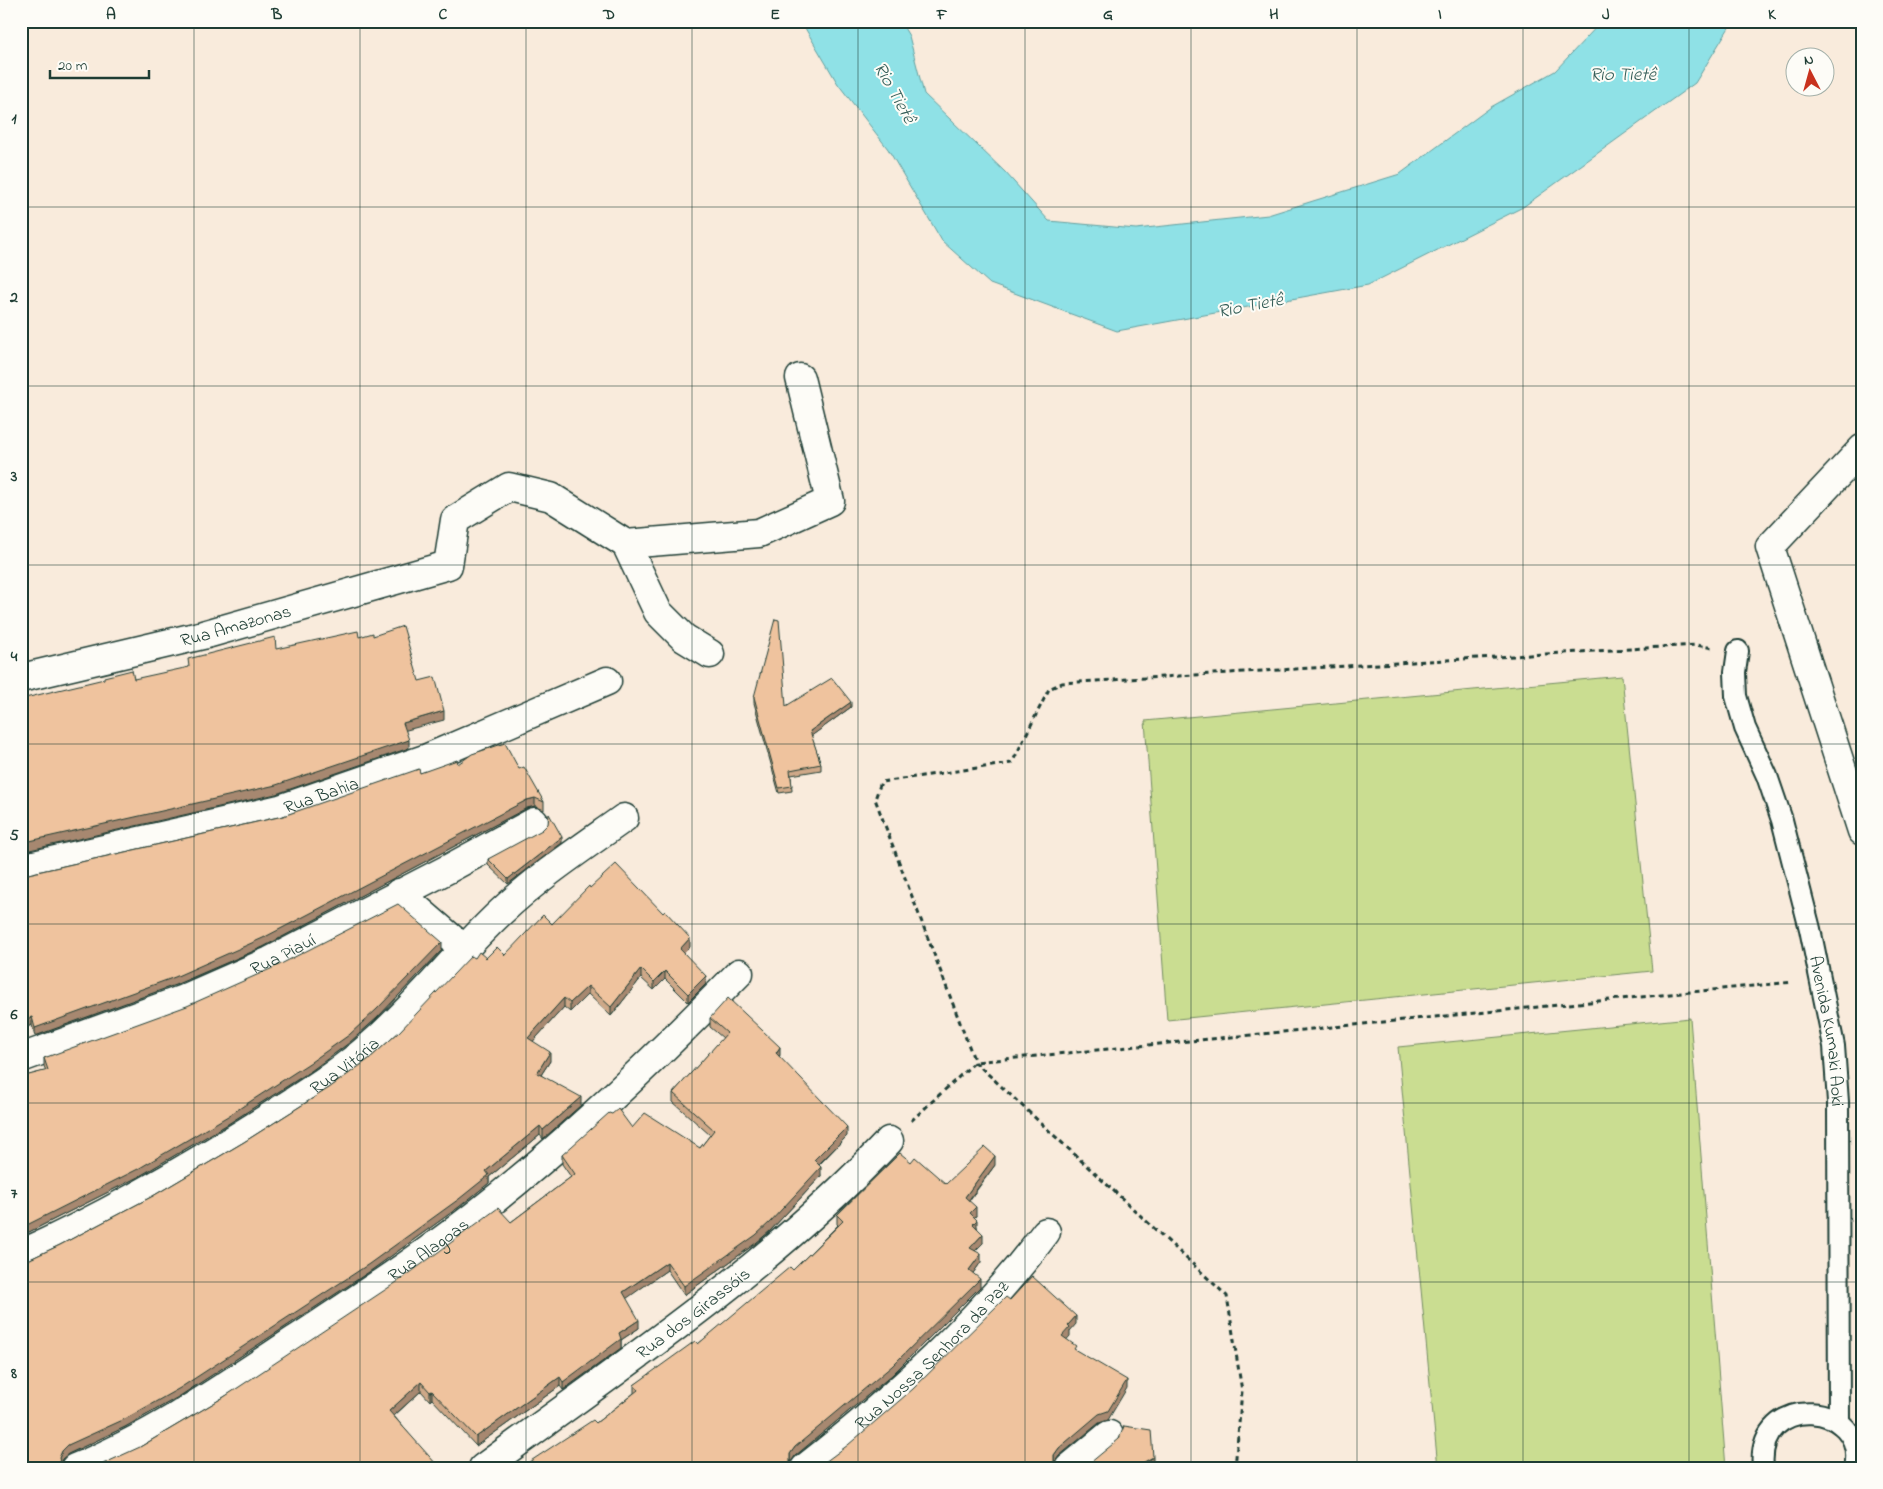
<svg xmlns="http://www.w3.org/2000/svg" width="1883" height="1489" font-family="'Indie Flower',sans-serif">
<rect width="100%" height="100%" fill="#f9ebdc"/>
<filter id="ink" filterUnits="userSpaceOnUse"><feTurbulence type="fractalNoise" baseFrequency=".02" numOctaves="2"/><feDisplacementMap in="SourceGraphic" scale="10" xChannelSelector="R" yChannelSelector="G"/><feConvolveMatrix kernelMatrix="1 2 1 2 8 2 1 2 1" color-interpolation-filters="sRGB"/></filter>
<g filter="url(#ink)">
<path fill="#cadd91" stroke="#748d62" d="M1622,676L1652,971L1167,1020L1145,721Z
M1690,1018L1726,1468H1438L1398,1047Z"/>
<path fill="#8fe1e6" stroke="#629f9f" d="M799,21H900L909,36L924,94L1005,172L1049,221L1136,229L1268,215L1400,174L1491,107L1555,71L1602,21H1733L1695,83L1523,207L1368,285L1117,331L990,284L942,241L888,149L838,84L805,28Z"/>
<g fill="none" stroke-linecap="round" stroke-linejoin="round">
<g stroke="#1f3d34" stroke-width="24">
<g id="lane">
<path id="s1" d="M1738,651L1735,672L1736,696L1745,728L1767,776L1782,820L1810,929L1834,1046L1838,1102L1839,1423"/>
<path d="M1763,1468C1755,1390 1869,1400 1855,1468"/>
</g>
</g>
<g stroke="#1f3d34" stroke-width="31">
<g id="street">
<path d="M1862,449L1770,547L1862,831"/>
<path d="M626,544L658,612L684,638L710,654"/>
<path id="s2" d="M21,678L203,635L448,565L455,520L509,487L551,497L626,544L759,533L830,501L800,378"/>
<path id="s3" d="M21,868L280,809L425,759L607,681"/>
<path d="M399,893L464,949"/>
<path id="s4" d="M21,1058L181,1000L270,961L448,869L534,822"/>
<path id="s5" d="M21,1254C106,1216 187,1169 266,1119C301,1096 340,1073 371,1045C418,1004 455,955 501,912C538,877 582,848 624,818"/>
<path id="s6" d="M75,1468C154,1436 224,1387 295,1340C339,1311 384,1282 427,1251C540,1170 642,1072 739,973"/>
<path id="s7" d="M483,1468C622,1365 769,1268 889,1141"/>
<path id="s8" d="M805,1468C895,1397 978,1323 1046,1232"/>
<path d="M1069,1468L1109,1435"/>
</g>
</g>
<path stroke="#1f3d34" stroke-width="3" stroke-dasharray="5 4" stroke-linecap="butt" d="M911,1121L975,1062L1793,982
M1235,1468L1242,1391L1227,1296L975,1062L875,799L881,782L1012,763L1049,689L1062,683L1696,645L1713,648"/>
<use href="#lane" stroke="#fdfcf7" stroke-width="20"/>
<use href="#street" stroke="#fdfcf7" stroke-width="28"/>
</g>
<path fill="#cea888" stroke="#1f3d34" d="M754,697L786,706L851,707L811,736L821,764V770L791,775L792,791L779,793L754,703Z
M458,764L519,769L544,802V810L535,806L527,808L263,947L175,985L35,1036L32,1025L21,1029V874L24,875L283,816L420,773Z
M562,843L508,884L488,865V859Z
M590,888L690,947L684,953L706,984L688,1002L665,979L654,990L641,978L611,1016L588,994L570,1012L564,1007L533,1041L550,1061L541,1075L581,1105L543,1139L540,1135L489,1177V1183L459,1207L369,1272L180,1396L125,1427L68,1454L62,1459L61,1464V1466L21,1468L28,1260L60,1245L153,1196L244,1142L329,1088L369,1059L399,1032L475,958H486L505,955L552,924Z
M442,950L377,1018L349,1043L311,1071L228,1124L138,1177L21,1236V1077L46,1071L44,1066V1058Z
M710,1018L780,1055L779,1057L847,1136L819,1165L821,1176L770,1231L756,1243L684,1295L667,1270L626,1298L639,1328L621,1340V1348L563,1390L560,1386L476,1446L432,1399L430,1401L421,1391L394,1416L437,1468L140,1447L224,1397L511,1222L571,1177L562,1164V1155L632,1128L700,1148L710,1135L673,1102V1093L723,1038L710,1027Z
M911,1162L946,1184L995,1165L969,1201L976,1216L974,1217L977,1227L983,1243L975,1251L981,1262L973,1273L980,1287L892,1375L795,1456L790,1464L596,1423L634,1393V1385L698,1344L793,1270L838,1225L837,1224V1215Z"/>
<path fill="#a7886f" stroke="#1f3d34" d="M851,702V707L810,737V731Z
M444,711V720L403,731V723Z
M409,740V748L276,794L21,852V843Z
M535,798V806L527,808L263,947L175,985L35,1036V1028L527,800Z
M562,837V843L508,884V879Z
M690,938V947L680,957V949Z
M442,942V950L377,1018L349,1043L311,1071L228,1124L138,1177L21,1236V1228Z
M641,969V978L611,1016V1007Z
M665,971V979L654,990V982Z
M706,976V984L688,1002V994Z
M588,986V994L570,1012V1003Z
M564,998V1007L528,1047V1038Z
M32,1017V1025L21,1029V1020Z
M780,1047V1055L776,1061V1053Z
M550,1052V1061L537,1081V1073Z
M581,1097V1105L543,1139V1130Z
M540,1126V1135L489,1177V1183L459,1207L369,1272L180,1396L125,1427L68,1454L62,1459L59,1467V1458L62,1451L68,1445L486,1171Z
M847,1127V1136L814,1169V1160Z
M995,1156V1165L965,1205V1197Z
M821,1167V1176L770,1231L756,1243L684,1295V1286Z
M976,1207V1216L970,1221V1213Z
M977,1220V1228L973,1224Z
M983,1234V1243L970,1256V1248Z
M981,1254V1262L969,1279V1270Z
M667,1262V1270L623,1301V1292Z
M980,1279V1287L892,1375L795,1456L790,1463V1468V1454L795,1447Z
M1076,1316V1324L1070,1331V1336L1062,1345V1336L1068,1325Z
M639,1320V1328L621,1340V1348L563,1390V1382L619,1333Z
M560,1377V1386L476,1446V1437Z
M1127,1380V1388L1108,1420L1099,1423L1059,1456L1054,1463V1468V1455L1059,1448Z
M421,1382V1391L389,1420V1411Z
M432,1391V1399L430,1401V1392Z
M1153,1457V1465L1149,1468H1139V1465Z"/>
<path fill="#efc39e" stroke="#1f3d34" d="M775,619L779,620L786,706L832,678L851,702L810,731L821,764L790,770L792,786L779,788L754,697Z
M403,626L419,681L435,677L444,711L403,723L409,740L276,785L21,843V699L104,679V677L132,670L134,679L189,667L188,659L275,637L276,649L358,631L359,637L373,633V636Z
M505,743L519,769L524,767L544,802L535,798L527,800L263,938L175,977L35,1028L32,1017L21,1020V874L24,875L283,816L419,769L420,773L457,760L458,764L472,754Z
M549,814L562,837L508,879L488,859L542,830L548,824Z
M616,864L663,913L665,911L690,938L680,949L706,976L688,994L665,971L654,982L641,969L611,1007L588,986L570,1003L564,998L528,1038L550,1052L537,1073L581,1097L543,1130L540,1126L486,1171L489,1175L459,1199L369,1264L180,1388L125,1419L68,1445L62,1451L59,1458L61,1466L62,1468H21V1261L28,1260L60,1245L153,1196L244,1142L329,1088L369,1059L399,1032L471,956L475,958L479,952L486,958L497,947L505,955L543,915L552,924L589,886L590,888Z
M398,904L442,942L377,1009L349,1035L311,1062L228,1116L138,1169L21,1228V1077L48,1070L44,1058L187,1006L277,966Z
M728,998L780,1047L776,1053L847,1127L814,1160L821,1167L770,1222L756,1235L684,1286L667,1262L623,1292L639,1320L619,1333L621,1339L563,1382L560,1377L476,1437L432,1391L430,1392L421,1382L389,1411L437,1465L432,1468H94L140,1447L224,1397L403,1278L498,1208L511,1222L575,1174L562,1155L609,1113L612,1114L618,1109L632,1128L645,1113L700,1148L714,1130L673,1093L727,1033L710,1018Z
M985,1147L995,1156L965,1197L976,1207L970,1213L977,1220L973,1224L983,1234L970,1248L981,1254L969,1270L980,1279L892,1366L795,1447L790,1454V1462L792,1468H520L593,1420L596,1423L638,1390L634,1385L695,1341L698,1344L790,1267L793,1270L843,1221L837,1215L900,1153L911,1162L915,1157L946,1184Z
M1032,1276L1076,1316L1068,1325L1070,1327L1062,1336L1076,1346L1074,1349L1127,1380L1108,1411L1099,1414L1059,1448L1054,1455V1462L1056,1468H817L848,1445L913,1389L1006,1297L1010,1300Z
M1124,1426L1151,1430L1153,1457L1139,1465L1141,1468H1084L1119,1439Z"/>
</g>
<path fill="none" stroke="#1f3d34" stroke-width="1" stroke-opacity="0.55" d="M194,21V1468M360,21V1468M526,21V1468M692,21V1468M858,21V1468M1025,21V1468M1191,21V1468M1357,21V1468M1523,21V1468M1689,21V1468M21,207H1862M21,386H1862M21,565H1862M21,744H1862M21,924H1862M21,1103H1862M21,1282H1862"/>
<g text-anchor="middle" stroke-width="4" stroke-linejoin="round" paint-order="stroke">
<g font-size="18" fill="#1f3d34" stroke="#fdfcf7">
<text dy="6" stroke="none"><textPath href="#s2" startOffset="221">Rua Amazonas</textPath></text>
<text dy="6" stroke="none"><textPath href="#s3" startOffset="309">Rua Bahia</textPath></text>
<text dy="6" stroke="none"><textPath href="#s4" startOffset="282">Rua Piauí</textPath></text>
<text dy="6" stroke="none"><textPath href="#s1" startOffset="394">Avenida Kumaki Aoki</textPath></text>
<text dy="6" stroke="none"><textPath href="#s5" startOffset="375">Rua Vitória</textPath></text>
<text dy="6" stroke="none"><textPath href="#s6" startOffset="416">Rua Alagoas</textPath></text>
<text dy="6" stroke="none"><textPath href="#s7" startOffset="261">Rua dos Girassóis</textPath></text>
<text dy="6" stroke="none"><textPath href="#s8" startOffset="170">Rua Nossa Senhora da Paz</textPath></text>
</g>
<g font-size="19" font-style="italic" fill="#355e58" stroke="#fdfcf7">
<text x="1623" y="80">Rio Tietê</text>
<text transform="translate(896 92) rotate(61)" y="7">Rio Tietê</text>
<text transform="translate(1250 304) rotate(-11)" y="7">Rio Tietê</text>
</g>
</g>
<rect width="1883" height="1489" fill="none" stroke="#fdfcf7" stroke-width="55"/>
<g transform="translate(1810 72) rotate(354)"><circle r="24" fill="#fdfcf7" stroke="#a4b0a9"/>
<path d="M0-4L9 19L0 12L-9 19Z" fill="#c8321e"/>
<text y="-8" font-size="14" font-weight="bold" text-anchor="middle" fill="#1f3d34">N</text>
</g>
<path d="M50 70v8h99v-8" fill="none" stroke="#1f3d34" stroke-width="2.5"/>
<text x="58" y="70" font-size="15" fill="#1f3d34" stroke="#fdfcf7" stroke-width="4" paint-order="stroke">20 m</text>
<rect x="28" y="28" width="1828" height="1434" fill="none" stroke="#1f3d34" stroke-width="2"/>
<g font-size="16" text-anchor="middle" font-weight="bold" fill="#1f3d34">
<text x="111" y="19">A</text>
<text x="277" y="19">B</text>
<text x="443" y="19">C</text>
<text x="609" y="19">D</text>
<text x="775" y="19">E</text>
<text x="942" y="19">F</text>
<text x="1108" y="19">G</text>
<text x="1274" y="19">H</text>
<text x="1440" y="19">I</text>
<text x="1606" y="19">J</text>
<text x="1772" y="19">K</text>
<text x="14" y="123">1</text>
<text x="14" y="302">2</text>
<text x="14" y="481">3</text>
<text x="14" y="661">4</text>
<text x="14" y="840">5</text>
<text x="14" y="1019">6</text>
<text x="14" y="1198">7</text>
<text x="14" y="1378">8</text>
</g>
</svg>
